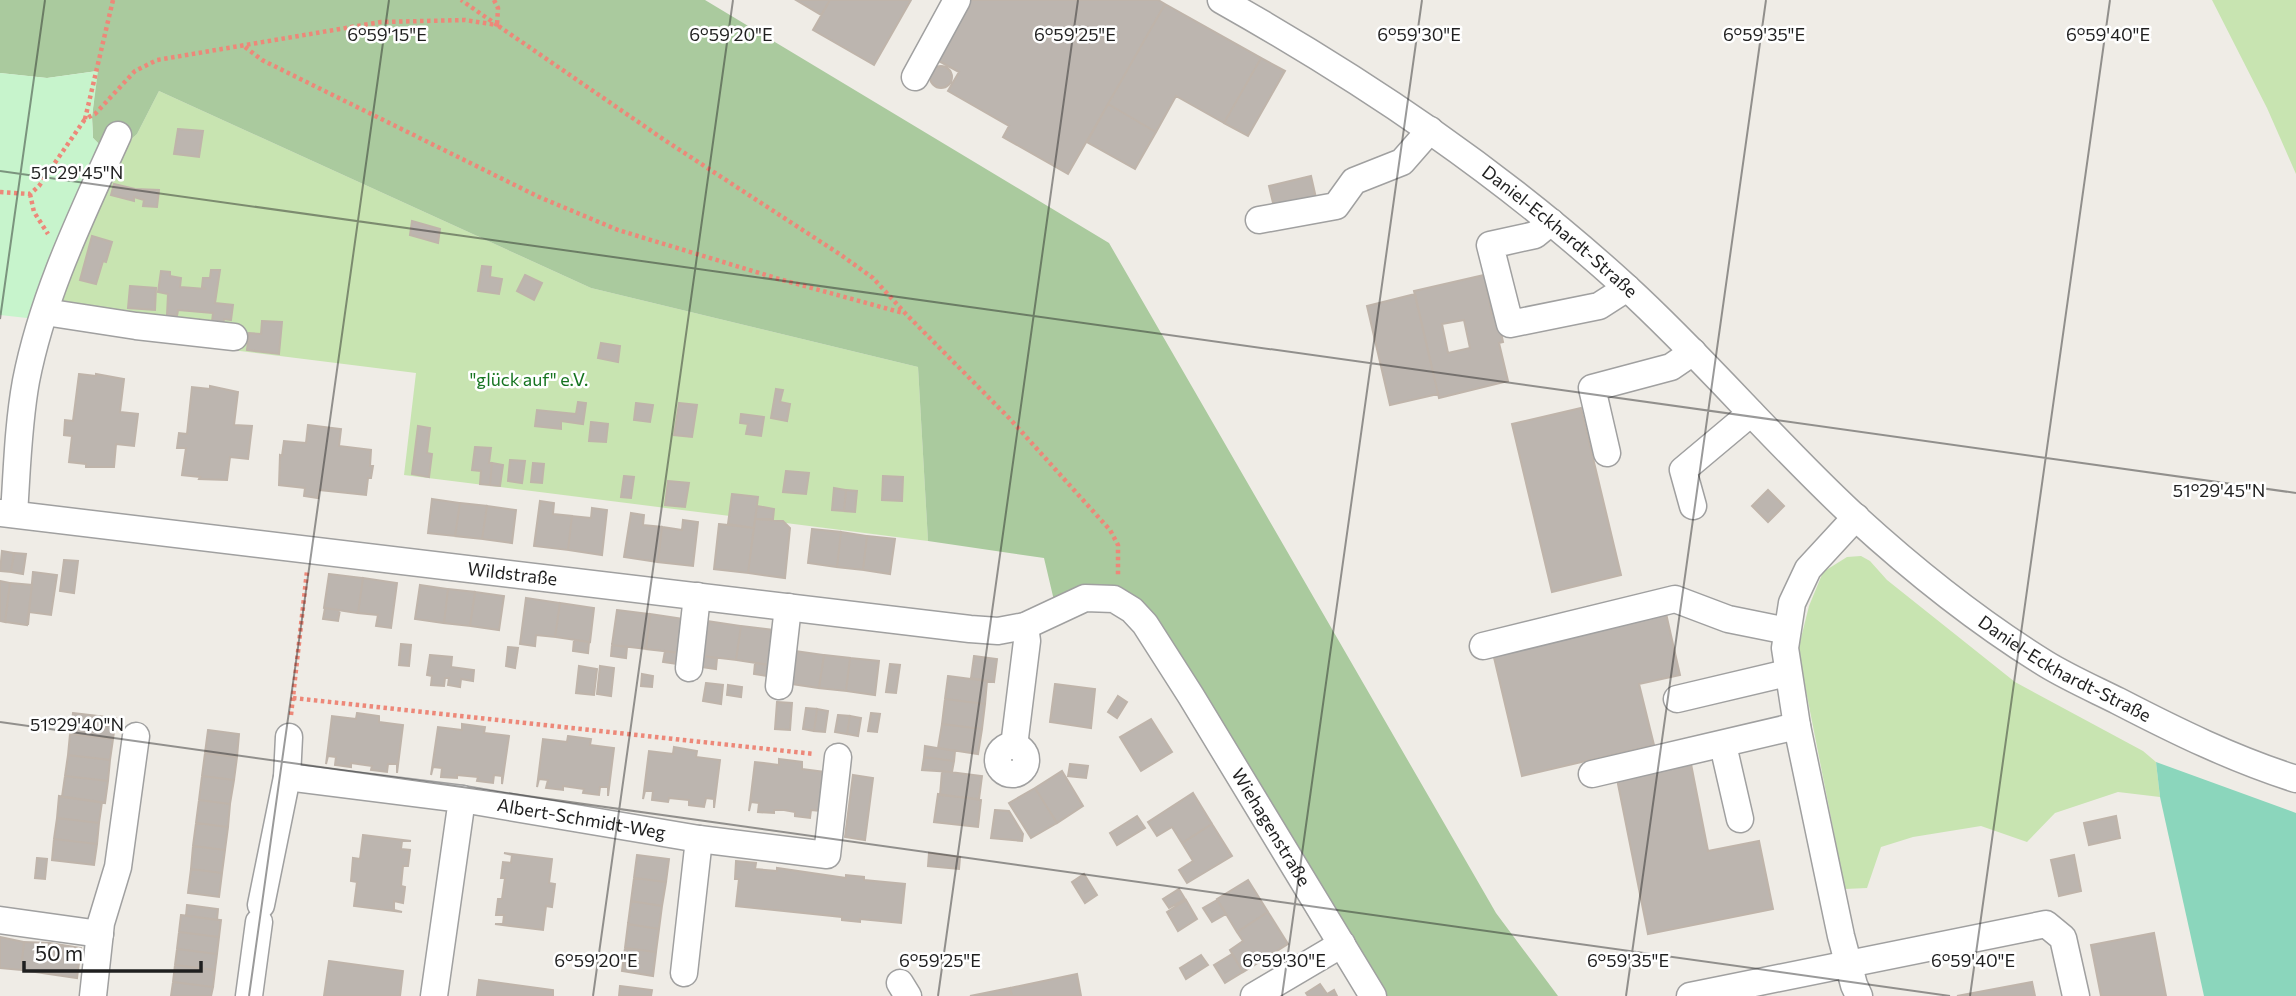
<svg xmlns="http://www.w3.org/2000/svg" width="2296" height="996" font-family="Commissioner,sans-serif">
<rect width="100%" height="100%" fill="#efece6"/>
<path fill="#c8e4b1" d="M2212,0H2296V174L2267,108Z
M159,91L591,288L918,367L928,541L404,475L416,373L232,350L49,322L114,154L137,134Z
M1861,556L1870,561L1887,580L2015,682L2143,751L2156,762L2160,797L2118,792L2055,813L2027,842L1981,826L1913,837L1881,847L1867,888L1845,889L1798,650L1809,606L1823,572L1847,557Z"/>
<path fill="#aaca9e" d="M0,0H705L1109,243L1496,913L1558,996H1379L1134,607L1056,609L1044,558L928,541L918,367L591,288L159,91L137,134L114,154L106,151L93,138L92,117L97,71L47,78L0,73Z"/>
<path fill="#c7f4cc" d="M98,71L92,117L93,138L106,151L36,319L0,315V73L47,78Z"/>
<path fill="#8bd6bc" d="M2156,762L2296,813V996H2204L2160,797Z"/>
<path fill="#bcb5af" stroke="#bfb4aa" stroke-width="2" fill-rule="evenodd" d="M796,0H830L821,15Z
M830,0H911L874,65L813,30Z
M971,0H1158L1165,4L1068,174L1003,137L1009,126L948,91L959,72L937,60Z
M1165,4L1261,58L1224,123L1176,96L1156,132L1108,104Z
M1261,58L1285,71L1248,136L1224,123Z
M930 77a11 11 0 1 1 22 0a11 11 0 1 1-22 0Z
M1108,104L1156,132L1135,169L1087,142Z
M178,129L203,131L199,157L174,154Z
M1311,176L1316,198L1274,207L1269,186Z
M114,184L135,189L159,190L157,207L143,206L144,200L134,197V201L111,195Z
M412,221L440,229L438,243L410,235Z
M92,236L112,242L106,262L103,261L96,284L80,280Z
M482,266L491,267L490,277L502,279L499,294L478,291Z
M211,270H220L215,303L233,305L231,320L224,319L223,324L212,322L213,313L178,310L177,316L167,315L168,294L158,292L161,271L170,272V276L181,278L180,287L206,289L202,287L203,278H210Z
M525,275L542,283L534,300L517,291Z
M1484,275L1492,314L1497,313L1503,342L1499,343L1508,381L1439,398L1414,291ZM1464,320L1470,348L1448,353L1442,324Z
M130,286L156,288L155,310L128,308Z
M1415,294L1438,394L1390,405L1367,306Z
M262,321L282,322L279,354L247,350L249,333L261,334Z
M601,343L620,346L618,362L598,358Z
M79,374L96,376V374L124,379L120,412L138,414L134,446L116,444L114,467H86V464L69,462L72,436L64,435L65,420L73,421Z
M210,386L238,392L234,425L252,426L248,459L230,457L227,480L199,479L200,477L182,475L186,448H177L179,433L187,434L192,387L210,389Z
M776,389L783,390L780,402L790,404L787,421L771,418Z
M578,402L586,403L583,424L561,421V429L535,426L537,410L576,414Z
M636,403L653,405L650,422L634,420Z
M679,403L697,405L692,437L674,435Z
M1581,408L1621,575L1552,592L1512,424Z
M741,414L764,417L761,436L746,434L748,424L740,423Z
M591,422L608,424L606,442L589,441Z
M308,425L341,429L339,446L371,450L370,466H373L371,478H368L366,495L319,490L318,498L304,496L305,488L279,485L280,455L282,456L284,441L306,443Z
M418,426L430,428L427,453L432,454L429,477L412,474Z
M475,447L491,448L489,463H492L490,485L480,484L481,471L472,470Z
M510,460L525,461L522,483L508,481Z
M492,463L503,465L500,486L490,485Z
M533,463L544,464L542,483L531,482Z
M786,471L809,473L806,494L783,492Z
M624,476L634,477L631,498L621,497Z
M883,476L903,477L902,501L882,500Z
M668,481L689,483L685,507L665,505Z
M834,488L846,490L844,511L832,510Z
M846,490L857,491L855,512L844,511Z
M1768,490L1784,506L1768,522L1752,506Z
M732,494L758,497L754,528L728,524Z
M432,499L460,503L455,536L428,533Z
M540,501L554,503L553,514L572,516L568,550L534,546Z
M460,503L487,506L482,539L455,536Z
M487,506L516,510L512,543L482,539Z
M757,506L774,509L773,519H755Z
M592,508L607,510L602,555L568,550L572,516L591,518Z
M631,513L644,515L643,525L662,527L658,562L624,557Z
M755,519L783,521L790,528L785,578L748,573Z
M683,520L698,522L693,566L658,562L662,527L682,530Z
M719,524L754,528L748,573L714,569Z
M812,529L841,532L837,567L808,563Z
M841,532L867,536L863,570L837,567Z
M867,536L895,539L890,574L863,570Z
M2,551L14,553L11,572L0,571Z
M14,553L26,554L23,574L11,572Z
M64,560L78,561L74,593L60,591Z
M33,572L57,575L51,615L29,612L28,625Z
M329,574L363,578L358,613L324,608Z
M363,578L397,583L391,628L376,626L378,615L358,613Z
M0,581L10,583L5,622L0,621Z
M10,583L32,585L27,625L5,622Z
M420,585L448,589L444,623L415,619Z
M448,589L475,592L470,626L444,623Z
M475,592L504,596L499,630L470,626Z
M526,598L560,603L555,637L536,635L535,646L520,644Z
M560,603L594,608L590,642L555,637Z
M325,608L340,610L338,621L323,619Z
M1665,609L1680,675L1639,684L1654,745L1522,776L1492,649Z
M617,610L650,614L646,649L612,645Z
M650,614L684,619L680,653L646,649Z
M707,621L741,626L736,660L702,656Z
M741,626L775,630L770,665L736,660Z
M574,640L589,642L588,653L573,651Z
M401,644L411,645L409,666L399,665Z
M612,645L627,647L626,658L611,656Z
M508,647L518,648L515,668L506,666Z
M665,651L679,653L678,664L663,662Z
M795,651L824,655L819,688L791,684Z
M430,655L452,657L451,667L474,670L473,681L461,679L460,687L448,685L449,678H445L444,686L431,685L432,676L427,675Z
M824,655L850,658L846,691L819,688Z
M703,656L717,658L716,669L701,667Z
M974,656L997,659L994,682L971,678Z
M850,658L879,661L875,695L846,691Z
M755,663L770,665L768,676L754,674Z
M890,664L900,665L896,693L886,692Z
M579,666L597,669L594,695L576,693Z
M600,666L614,668L611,696L597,694Z
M642,674L653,676L652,687L641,686Z
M948,676L987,681L985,704L945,699Z
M706,683L723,685L721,704L703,701Z
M1055,684L1095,689L1091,728L1050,722Z
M728,685L742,687L741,697L727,695Z
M1118,696L1127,702L1117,718L1108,712Z
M945,699L985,704L982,729L942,724Z
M777,702L792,703L790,730L775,729Z
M806,708L817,709L814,731L803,729Z
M817,709L828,711L825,732L814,731Z
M73,713L116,718L113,739L70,734Z
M357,713L379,716V722L403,725L397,773V764H388L387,772L371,770L372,766L351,763V767L335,765L336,757L328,756L326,764L332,716L356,719Z
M871,713L880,714L877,732L868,731Z
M838,715L850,716L847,734L835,732Z
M850,716L861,718L858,736L847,734Z
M1151,719L1172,752L1141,771L1120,737Z
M462,724L485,727L484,733L509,736L502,784V776L494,775L493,783L477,781L478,777L457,775V778L441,777L442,768L433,767L431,775L438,727L462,730Z
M942,724L982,729L978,754L938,748Z
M208,730L239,734L237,757L205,753Z
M70,734L113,739L110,760L68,755Z
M568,736L591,739L590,745L614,748L608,796V787H600L599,795L583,793L584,789L563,786V790L546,788L548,780L539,779L537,787L543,739L567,742Z
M925,746L955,751L954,761L924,757Z
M674,747L697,751L696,757L720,760L714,808V799L706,798L704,807L689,805V800L669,798L668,802L652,800L653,791H645L643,799L649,751L673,754Z
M205,753L237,757L234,780L202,776Z
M68,755L110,760L108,781L65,776Z
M924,757L954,761L952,772L922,770Z
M779,759L802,762V769L826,772L820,811L811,810L810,818L795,816V812L784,810H774V813L758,812L759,803L751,802L749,811L755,762L779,765Z
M1070,764L1088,766L1086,778L1068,776Z
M1691,764L1708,851L1759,841L1773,909L1648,934L1617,779Z
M942,771L982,776L979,799L940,795Z
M1062,771L1083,806L1057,823L1035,788Z
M853,775L873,778L865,840L845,837Z
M65,776L108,781L105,803L62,797Z
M202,776L234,780L230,804L199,800Z
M1035,788L1057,823L1031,838L1009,803Z
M1193,793L1212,824L1182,843L1172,827L1157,836L1148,822Z
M938,794L981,800L978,827L934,822Z
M59,796L102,802L99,823L57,818Z
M199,800L230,804L228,827L196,823Z
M995,810L1009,811L1023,834L1022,841L991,838Z
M1137,816L1145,828L1117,845L1110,833Z
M2116,816L2120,838L2089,845L2084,823Z
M57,818L99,823L97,844L54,839Z
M196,823L228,827L225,850L193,846Z
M1212,824L1232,856L1187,883L1179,870L1193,861L1182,843Z
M363,835L411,841H402L401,849L410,850L408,866H403L401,886L405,887L403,903L394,901V910L402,912L354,906L357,882L351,881L353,858L360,859Z
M54,839L97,844L94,865L52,860Z
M193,846L225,850L222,873L191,869Z
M504,853L552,859L549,883L555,884L552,907L546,906L543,930L495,924H503L504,915H496L498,899H502L505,878H501L503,862L511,863L512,855Z
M929,853L960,857L959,869L928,866Z
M637,855L669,859L666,882L634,878Z
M2074,855L2081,891L2059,896L2051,860Z
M37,858L47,859L45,879L35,878Z
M736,861L756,863L755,869L777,871V868L846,878V875L864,877V880L905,884L901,923L860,919V922L842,920V917L736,906L739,879H735Z
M191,869L222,873L219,897L188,893Z
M1084,874L1097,895L1085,903L1072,882Z
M634,878L666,882L662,906L631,901Z
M1248,880L1268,912L1237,932L1217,899Z
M1179,889L1185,899L1169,908L1163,899Z
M1186,900L1197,919L1178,931L1167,912Z
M1217,900L1226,914L1212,922L1203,908Z
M631,901L662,906L659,929L628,924Z
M187,905L218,909L217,920L186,916Z
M1268,912L1288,944L1243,972L1230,950L1243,941L1237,932Z
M181,915L221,920L219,937L179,932Z
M628,924L659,929L656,952L625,948Z
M179,932L219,937L217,954L177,949Z
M2154,933L2166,996H2101L2091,945Z
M0,937L24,942L21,970L0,968Z
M24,942L50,943L81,948L77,978L21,970Z
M625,948L656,952L653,976L622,971Z
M177,949L217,954L215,970L175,965Z
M1232,954L1243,972L1225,983L1214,965Z
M1201,955L1208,965L1186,979L1180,968Z
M329,961L403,971L400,996H324Z
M175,965L215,970L213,987L173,982Z
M1077,974L1081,996H1012L1010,988Z
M479,980L553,990V996H477Z
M173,982L213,987L211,996H171Z
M2032,982L2035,996H1957Z
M1320,984L1327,994L1334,990L1337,996H1308L1306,993Z
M620,986L652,990L651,996H619Z
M1010,988L1012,996H970Z"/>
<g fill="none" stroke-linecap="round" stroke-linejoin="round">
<g stroke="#a0a0a0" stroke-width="29">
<g id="minor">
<path id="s1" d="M1221,0C1368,83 1501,173 1626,287C1706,360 1775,443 1854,516C1913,570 1978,622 2046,664C2069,678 2094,689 2118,701C2176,731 2233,759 2296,779"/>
<path d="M915,77L957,0"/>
<path d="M1259,220L1336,206L1354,181L1402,162L1430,130"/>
<path d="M1551,222L1535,235L1490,245L1510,324L1599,306L1627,288"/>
<path d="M45,312L136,326L234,337"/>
<path d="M1607,453L1592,388L1671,367L1693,352"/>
<path d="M1693,506L1683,470L1751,413"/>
<path id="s2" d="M0,513L970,629L998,631L1025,626L1085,598L1114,599L1132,610L1145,624L1191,696L1373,996"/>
<path d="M14,514C17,470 18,425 26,381C43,294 82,215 118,135"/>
<path d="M1856,517L1808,569L1792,603L1785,648L1797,726L1841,936L1854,985L1859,996"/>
<path d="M1483,646L1675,599L1728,619L1787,631"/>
<path d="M689,668L697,596"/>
<path d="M779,686L788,607"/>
<path d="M1677,699L1787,673"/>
<path d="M1723,745L1740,819"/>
<circle cx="1012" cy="760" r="14"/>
<path d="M1014,746L1027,641L1025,626"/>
<path d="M1592,774L1797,726"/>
<path d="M287,777L462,799L434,996"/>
<path id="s3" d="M462,799L699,839L684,973"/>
<path d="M699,839L827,855L838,757"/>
<path d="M261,905L287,777L289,737"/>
<path d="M0,920L100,934"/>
<path d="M900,983L908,996"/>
<path d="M93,996L101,923L118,867L136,736"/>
<path d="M249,996L259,922"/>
<path d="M1254,996L1342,944"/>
<path d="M1690,996L2046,924L2063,938L2076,996"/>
</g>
</g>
<path stroke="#ed8879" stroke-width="4.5" stroke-dasharray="3.5 3.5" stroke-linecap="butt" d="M113,0L85,119L95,114L135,71L157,60L381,22L465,20L497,25L461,0
M494,0L498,8L497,25L666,141L841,255L873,278L905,313L1010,419L1110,530L1118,545V577
M245,47L262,60L539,197L618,230L779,279L903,313
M0,192L30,194L39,186L85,119
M30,194L34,212L48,234
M293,698L814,754
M291,715L307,571"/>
<use href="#minor" stroke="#fff" stroke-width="26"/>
</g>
<path fill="none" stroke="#1f1f1f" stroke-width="2" stroke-opacity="0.45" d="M0,171L2296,493M0,319L45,0M0,722L1950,996M249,996L389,0M593,996L733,0M938,996L1078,0M1282,996L1422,0M1626,996L1766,0M1970,996L2110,0"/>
<g text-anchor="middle" stroke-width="5" stroke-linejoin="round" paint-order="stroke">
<g font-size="18" fill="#1f1f1f" stroke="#fff">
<text dy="6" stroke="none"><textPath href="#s1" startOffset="411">Daniel-Eckhardt-Straße</textPath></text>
<text dy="6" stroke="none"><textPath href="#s2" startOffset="516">Wildstraße</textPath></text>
<text dy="6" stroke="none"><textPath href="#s1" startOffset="1082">Daniel-Eckhardt-Straße</textPath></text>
<text dy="6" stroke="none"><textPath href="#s3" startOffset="121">Albert-Schmidt-Weg</textPath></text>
<text dy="6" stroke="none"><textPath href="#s2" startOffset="1407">Wiehagenstraße</textPath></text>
</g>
<g font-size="18" fill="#167421" stroke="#fff">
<text x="529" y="386">"glück auf" e.V.</text>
</g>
</g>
<g font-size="18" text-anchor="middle" fill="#1f1f1f" stroke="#fff" stroke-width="5" stroke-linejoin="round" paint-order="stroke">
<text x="387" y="41">6°59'15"E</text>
<text x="731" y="41">6°59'20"E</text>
<text x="1075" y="41">6°59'25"E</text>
<text x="1419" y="41">6°59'30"E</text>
<text x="1764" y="41">6°59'35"E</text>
<text x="2108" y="41">6°59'40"E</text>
<text x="77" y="179">51°29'45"N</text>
<text x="2219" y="497">51°29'45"N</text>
<text x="77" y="731">51°29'40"N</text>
<text x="596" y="967">6°59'20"E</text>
<text x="940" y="967">6°59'25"E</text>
<text x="1284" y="967">6°59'30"E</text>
<text x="1628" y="967">6°59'35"E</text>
<text x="1973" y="967">6°59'40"E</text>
</g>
<path d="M24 961v10h177v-10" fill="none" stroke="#1f1f1f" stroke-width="3.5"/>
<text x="35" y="961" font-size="21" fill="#1f1f1f" stroke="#ffffff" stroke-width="5" paint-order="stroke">50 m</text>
</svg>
